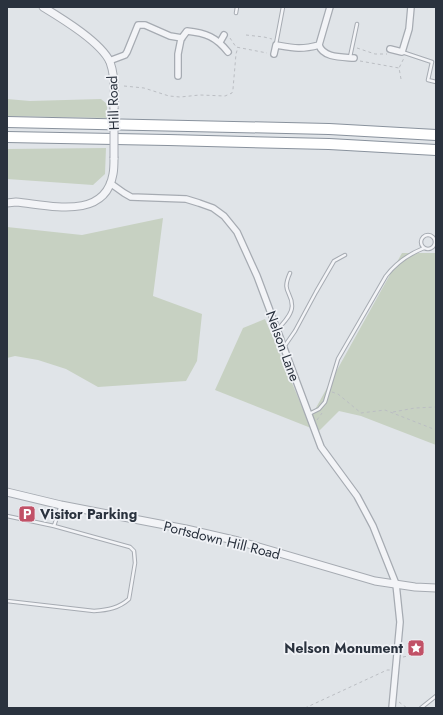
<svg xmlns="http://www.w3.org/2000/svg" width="443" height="715" font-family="Jost,sans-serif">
<rect width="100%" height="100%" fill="#e0e4e8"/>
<path fill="#c7d1c2" d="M7,99L30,101L101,99L107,104V118L7,116Z
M106,148L105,174L93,185L7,179V149Z
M163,218L153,296L202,314L197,361L186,381L98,387L66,369L38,360L15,356L7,358V227L82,235Z
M402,253H436V445L361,416L339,411L318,432L312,415Z
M265,319L311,428L215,390L243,328Z"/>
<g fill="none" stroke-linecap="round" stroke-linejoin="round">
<g stroke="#a6abb2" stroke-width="4.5">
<path id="service" d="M236,13L237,7
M276,44L283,7
M402,52L432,62L428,80L436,82
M350,57L357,24
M421 242a7 7 0 1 1 14 0a7 7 0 1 1-14 0Z
M278,329C283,323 292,315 292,306C292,291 281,293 290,273
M284,347L295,331L316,292L334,261L345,255
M309,414L319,409L325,402L338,359L386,276C396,263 409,254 424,248
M7,516L54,526L61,505
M7,601L94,611C108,610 119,608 129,599L135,563L134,551L130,547L54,526
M421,708L436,696"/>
</g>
<g stroke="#a6abb2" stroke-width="8">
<path id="minor" d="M220,42L224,35
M319,45C323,58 342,57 354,58
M390,49L402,52L409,29L411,7
M274,54L276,45C293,48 301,50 319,45L330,7
M109,61L125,55L127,52L138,25H145L170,36L182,38
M178,76V54L181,39L187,31C206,33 216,37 228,52
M110,183L124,193L131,197L186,199L199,203L213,208L224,216L237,232L257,276L321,447L357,496L373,526L396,584L400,622L392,708"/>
</g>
<g stroke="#a6abb2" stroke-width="9">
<path id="tertiary" d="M43,7C61,18 101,42 110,62C115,76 115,93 114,108
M7,203L16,202C49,205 105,221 113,174C114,169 114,163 114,158
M7,492L61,505L186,529L238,541L375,581L415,587L436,588"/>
</g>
<g stroke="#89929d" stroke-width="12">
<path id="motorway" d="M7,122L329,129L436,135
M7,137L168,140L329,144L436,150"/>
</g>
<path stroke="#bbbec3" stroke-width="1" stroke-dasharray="3 3" stroke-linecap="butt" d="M246,35L264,37L272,39
M230,38L236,47L267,53
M357,48L375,54H387
M360,61L399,68
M401,79L399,68L404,58
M124,86L144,88L169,96L180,97L200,95L225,96L232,93L233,89L236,54L238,47
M332,392L338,394L361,413L385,410L436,430
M393,412L415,408L436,407
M317,420L322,413
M403,657L408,656
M399,702L407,708
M305,708L387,670H390"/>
<use href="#service" stroke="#f3f4f7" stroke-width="2.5"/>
<use href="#minor" stroke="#f3f4f7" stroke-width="5.5"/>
<use href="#tertiary" stroke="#f3f4f7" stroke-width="7"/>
<use href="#motorway" stroke="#fff" stroke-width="10"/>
<g stroke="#a6abb2" stroke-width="9" stroke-linecap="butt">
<path id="tertiary-bridge" d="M114,158V108"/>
</g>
<use href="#tertiary-bridge" stroke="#f3f4f7" stroke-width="7"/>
</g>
<defs>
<g id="parking-square" transform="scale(0.9)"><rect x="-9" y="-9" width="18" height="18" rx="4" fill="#c15167" stroke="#f0f2f6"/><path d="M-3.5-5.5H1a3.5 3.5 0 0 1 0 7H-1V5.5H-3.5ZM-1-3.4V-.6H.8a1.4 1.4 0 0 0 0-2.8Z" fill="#fff"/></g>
<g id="sight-square" transform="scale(0.9)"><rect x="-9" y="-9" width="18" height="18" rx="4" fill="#c15167" stroke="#f0f2f6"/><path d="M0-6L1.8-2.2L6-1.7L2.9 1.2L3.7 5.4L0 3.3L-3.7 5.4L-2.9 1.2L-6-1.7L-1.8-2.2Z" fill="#fff"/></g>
</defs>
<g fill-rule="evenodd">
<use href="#parking-square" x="27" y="514"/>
<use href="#sight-square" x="416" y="648"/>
</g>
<g text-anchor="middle" stroke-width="3.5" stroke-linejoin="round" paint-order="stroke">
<g font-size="14" fill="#2a323e" stroke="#f0f2f6">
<text transform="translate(113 103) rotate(-92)" y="5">Hill Road</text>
<text transform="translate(283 346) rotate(70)" y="5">Nelson Lane</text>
<text transform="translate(222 540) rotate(14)" y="5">Portsdown Hill Road</text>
</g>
<g font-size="14" font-weight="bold" fill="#2a323e" stroke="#f0f2f6" text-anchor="start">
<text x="40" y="519">Visitor Parking</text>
<text x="403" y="653" text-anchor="end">Nelson Monument</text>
</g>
</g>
<rect width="443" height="715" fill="none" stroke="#2a323e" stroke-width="16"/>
</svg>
